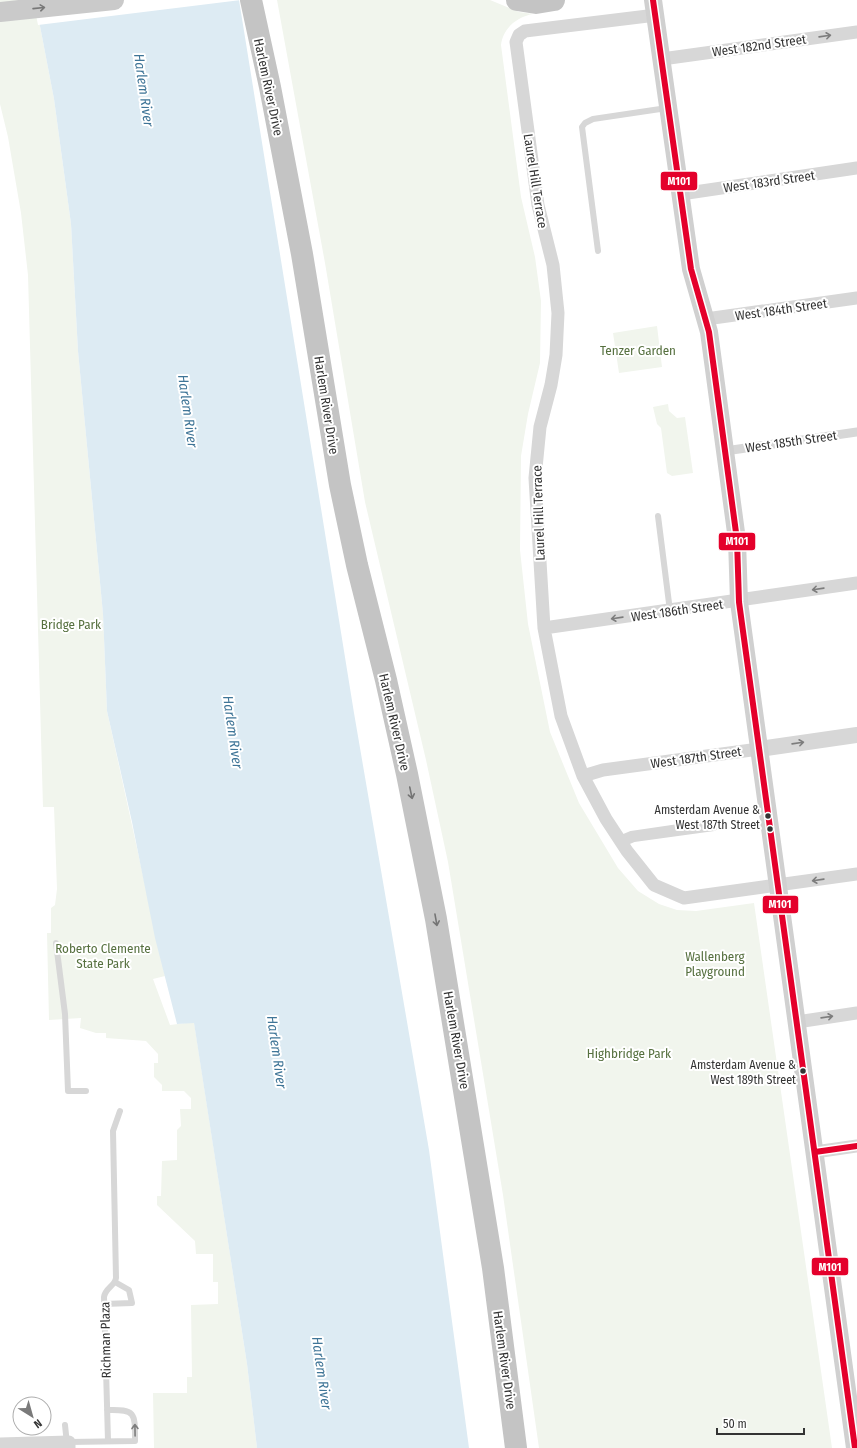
<svg xmlns="http://www.w3.org/2000/svg" width="857" height="1448" font-family="'Fira Sans Condensed',sans-serif">
<rect width="100%" height="100%" fill="#fff"/>
<path fill="#f1f5ed" d="M0,0H35L54,99L71,224L78,351L103,614L107,711L165,976L153,979L170,1025L194,1022L247,1364L257,1448H154L153,1393H187V1377H192L191,1305L218,1304V1282H213V1254H196L195,1241L157,1205V1196H161L162,1161L177,1160V1130L181,1126L180,1109H191V1098L184,1091H162V1085L154,1077V1063H158V1054L146,1041L106,1038V1033H96L80,1028L81,1018L49,1020L47,933H51V908L55,905L57,889L54,807H43L28,275L21,213L8,137L0,104Z
M277,0H490L519,12L533,14C517,17 503,28 501,45L521,197L535,257L541,301L540,363L528,414L521,456L520,550L528,624L550,732L579,803L618,868L638,891L659,904L677,910L696,911L754,903L832,1448H539L503,1195L448,862L426,760L365,502L325,263Z
M657,326L662,367L619,373L613,333Z
M668,404L669,411L677,418L685,417L693,473L672,476L667,473L661,428L657,424L653,407Z"/>
<path fill="#ddebf3" d="M35,0H239L354,713L429,1150L469,1448H257L247,1364L194,1023L177,1024L155,938L132,822L107,711L103,614L78,351L71,224L54,99Z"/>
<path fill="#fff" d="M33,0H241L38,25Z"/>
<g fill="none" stroke-linecap="round" stroke-linejoin="round">
<path stroke="#d7d7d7" stroke-width="6" d="M598,251L582,127L585,123L593,119L667,108
M658,516L670,611
M619,839L631,834L713,822
M622,844L634,839L714,828
M56,943L65,1014L68,1091H86
M104,1304L132,1303L129,1290L115,1282
M65,1425L67,1444
M108,1441L104,1297C105,1288 115,1286 116,1278L113,1131L120,1111
M69,1442L135,1441C135,1413 136,1409 107,1410"/>
<path stroke="#d7d7d7" stroke-width="9" d="M725,451L857,432"/>
<path stroke="#d7d7d7" stroke-width="13" d="M656,15L525,31L519,35L516,42L538,205L553,265L558,313L556,355L551,385L540,427L535,478L544,628L561,716L583,776L606,819L627,851L654,885L684,898L857,874
M662,59L857,32
M681,194L857,168
M706,319L857,298
M544,628L857,583
M583,776L603,770L759,749
M797,1022L857,1013
M815,1152L857,1146
M0,1444L69,1442V1448"/>
<path stroke="#d7d7d7" stroke-width="16" d="M759,749L857,735"/>
<path stroke="#d0d0d0" stroke-width="18" d="M653,0L691,269L709,332L737,540L739,602L855,1448"/>
<path stroke="#cacaca" stroke-width="20" d="M0,12L114,0"/>
<path stroke="#c4c4c4" stroke-width="22" d="M251,0L270,87L302,254L340,485L357,565L386,680L407,774L436,919L493,1268L516,1448
M517,0L536,3L554,0"/>
<g stroke="#fff" stroke-width="9">
<path id="bus-1" d="M653,0L691,269L709,332L737,540L739,602L855,1448
M815,1152L857,1146"/>
</g>
<use href="#bus-1" stroke="#e4002b" stroke-width="6"/>
</g>
<defs><path id="oneway-shaft" d="M-6 0H5M1.5-3L5.5 0L1.5 3" fill="none" stroke-width="1.6" stroke-linecap="round" stroke-linejoin="round"/></defs>
<use stroke="#777" href="#oneway-shaft" transform="translate(39 8) rotate(-6)"/>
<g stroke="#7d7d7d">
<use href="#oneway-shaft" transform="translate(825 36) rotate(-8)"/>
<use href="#oneway-shaft" transform="translate(818 589) rotate(172)"/>
<use href="#oneway-shaft" transform="translate(617 618) rotate(172)"/>
<use href="#oneway-shaft" transform="translate(798 743) rotate(-8)"/>
<use href="#oneway-shaft" transform="translate(818 880) rotate(172)"/>
<use href="#oneway-shaft" transform="translate(827 1017) rotate(-8)"/>
<use href="#oneway-shaft" transform="translate(135 1430) rotate(-91)"/>
</g>
<g stroke="#747474">
<use href="#oneway-shaft" transform="translate(411 793) rotate(78)"/>
<use href="#oneway-shaft" transform="translate(436 920) rotate(80)"/>
</g>
<g fill="#333" stroke="#fff" stroke-width="1.5">
<circle cx="768" cy="816" r="3.5"/>
<circle cx="770" cy="829" r="3.5"/>
<circle cx="803" cy="1071" r="3.5"/>
</g>
<g text-anchor="middle" stroke-width="4" stroke-linejoin="round" paint-order="stroke">
<g font-size="12" fill="#333" stroke="#fff" text-anchor="end">
<text x="760" y="814">Amsterdam Avenue &amp;<tspan x="760" dy="15">West 187th Street</tspan></text>
<text x="796" y="1069">Amsterdam Avenue &amp;<tspan x="796" dy="15">West 189th Street</tspan></text>
</g>
<g font-size="13" fill="#333" stroke="#fff">
<text transform="translate(759 45) rotate(-8)" y="5">West 182nd Street</text>
<text transform="translate(269 87) rotate(78)" y="5">Harlem River Drive</text>
<text transform="translate(536 181) rotate(81)" y="5">Laurel Hill Terrace</text>
<text transform="translate(769 181) rotate(-8)" y="5">West 183rd Street</text>
<text transform="translate(781 309) rotate(-8)" y="5">West 184th Street</text>
<text transform="translate(327 405) rotate(81)" y="5">Harlem River Drive</text>
<text transform="translate(791 441) rotate(-8)" y="5">West 185th Street</text>
<text transform="translate(538 513) rotate(-92)" y="5">Laurel Hill Terrace</text>
<text transform="translate(677 610) rotate(-8)" y="5">West 186th Street</text>
<text transform="translate(395 722) rotate(77)" y="5">Harlem River Drive</text>
<text transform="translate(696 757) rotate(-8)" y="5">West 187th Street</text>
<text transform="translate(457 1040) rotate(80)" y="5">Harlem River Drive</text>
<text transform="translate(105 1340) rotate(-91)" y="5">Richman Plaza</text>
<text transform="translate(505 1360) rotate(82)" y="5">Harlem River Drive</text>
</g>
<g font-size="13" fill="#56703f" stroke="#fff">
<text x="638" y="355">Tenzer Garden</text>
<text x="71" y="629">Bridge Park</text>
<text x="103" y="953">Roberto Clemente<tspan x="103" dy="15">State Park</tspan></text>
<text x="715" y="961">Wallenberg<tspan x="715" dy="15">Playground</tspan></text>
<text x="629" y="1058">Highbridge Park</text>
</g>
<g font-size="14" font-style="italic" fill="#3f7597" stroke="#fff">
<text transform="translate(144 90) rotate(82)" y="5">Harlem River</text>
<text transform="translate(188 411) rotate(82)" y="5">Harlem River</text>
<text transform="translate(233 732) rotate(82)" y="5">Harlem River</text>
<text transform="translate(277 1052) rotate(82)" y="5">Harlem River</text>
<text transform="translate(322 1373) rotate(82)" y="5">Harlem River</text>
</g>
</g>
<g stroke="#fff" stroke-width="1.5">
<rect x="660" y="171" width="38" height="20" rx="4" fill="#e4002b"/>
<rect x="718" y="532" width="38" height="19" rx="4" fill="#e4002b"/>
<rect x="762" y="895" width="37" height="19" rx="4" fill="#e4002b"/>
<rect x="811" y="1257" width="38" height="19" rx="4" fill="#e4002b"/>
</g>
<g font-size="11" text-anchor="middle" font-weight="bold" fill="#fff">
<text x="679" y="185">M101</text>
<text x="737" y="545">M101</text>
<text x="780" y="908">M101</text>
<text x="830" y="1271">M101</text>
</g>
<g transform="translate(32 1416) rotate(143)"><circle r="19" fill="#ffffff" stroke="#adadad"/>
<path d="M0-3L7 15L0 10L-7 15Z" fill="#7a7a7a"/>
<text y="-6" font-size="11" font-weight="bold" text-anchor="middle" fill="#333333">N</text>
</g>
<path d="M717 1428v6h87v-6" fill="none" stroke="#333333" stroke-width="2"/>
<text x="723" y="1428" font-size="12" fill="#333333" stroke="#ffffff" stroke-width="3" paint-order="stroke">50 m</text>
</svg>
